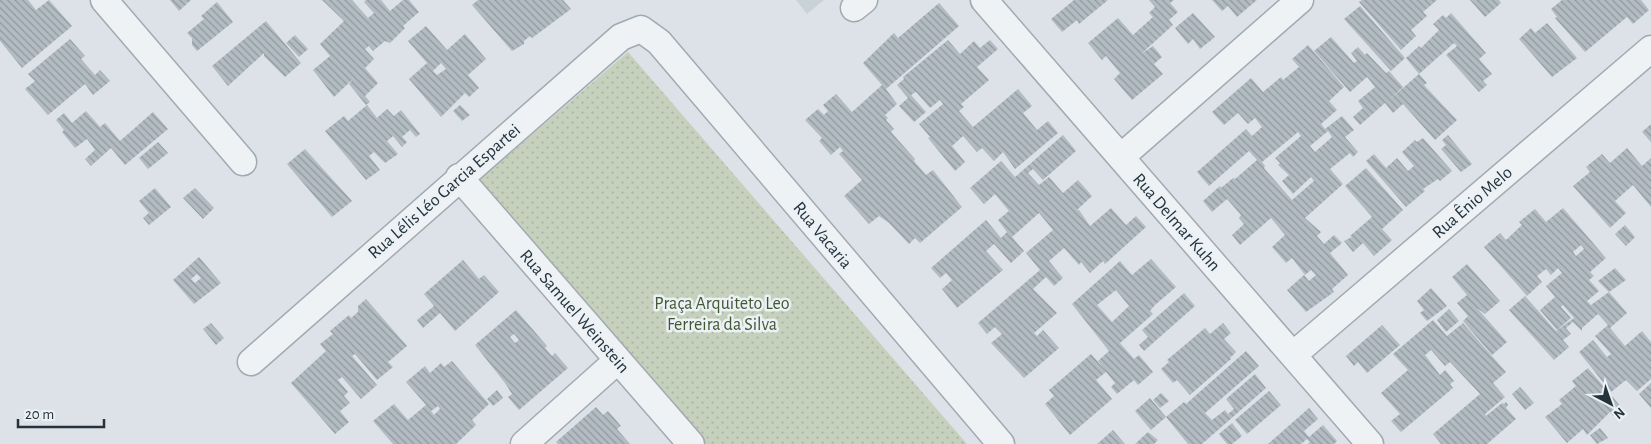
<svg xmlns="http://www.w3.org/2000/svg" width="1651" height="444" font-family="'Alegreya Sans',sans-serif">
<defs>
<pattern id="green-dots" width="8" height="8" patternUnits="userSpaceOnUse" patternTransform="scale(1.25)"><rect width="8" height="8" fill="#c6d1bd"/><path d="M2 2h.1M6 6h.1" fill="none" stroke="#aab4a3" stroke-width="1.8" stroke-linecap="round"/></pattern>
<pattern id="building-back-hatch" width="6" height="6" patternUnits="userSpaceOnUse" patternTransform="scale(1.25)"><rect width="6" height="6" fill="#b3bcc3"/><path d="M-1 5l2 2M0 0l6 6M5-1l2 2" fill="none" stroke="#9199a0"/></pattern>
</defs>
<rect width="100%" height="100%" fill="#dce2e7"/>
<path fill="#cad2d9" d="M796,0H824L807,14Z"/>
<path fill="url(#green-dots)" d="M628,52L967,444H703L477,182Z"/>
<path fill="url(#building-back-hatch)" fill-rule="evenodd" d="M0,0H28L36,10L49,0L72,26L22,68L0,41Z
M170,0H191L179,11Z
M322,0H352L368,18L374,13L364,2L366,0H381L390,11L403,0H409L419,12L403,26L405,28L390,43L385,41L373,51L369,46L365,49L374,59L365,68L378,83L365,96L370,102L366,105L349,84L354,78L334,97L313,70L330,56L320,44L344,21Z
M478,0H563L571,9L532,38L530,36L524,41V44L512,51L472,5Z
M1074,0H1108L1079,24L1077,20L1062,32L1051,19Z
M1149,0H1174L1170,3L1178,12L1169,20L1173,25L1141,54L1153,46L1162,57L1154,64L1163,74L1132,100L1114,79L1120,73L1106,56L1102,60L1088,43L1118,18L1133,35L1153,17L1149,13L1155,7Z
M1212,0H1257L1237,17L1228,6L1222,11Z
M1362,0H1437L1423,12L1427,16L1411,30L1416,36L1401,50L1359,2Z
M1470,0H1499L1501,3L1485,17Z
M1562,0H1641L1649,10L1633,24L1627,17L1585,52L1555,18L1557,17L1551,9Z
M217,2L233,22L197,51L192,45V38L187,33L204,19L201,16Z
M939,3L959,26L886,89L897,104L885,115L888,118L886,120L894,129L891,132L915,159L914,161L926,175L933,170L962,207L920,243L915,238L909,244L889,223L879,216L869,224L844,196L862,180L839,154L843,151L840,147L831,155L819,141L822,138L805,120L818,109L824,115L828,111L823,105L836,94L852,112L882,85L863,63L894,33L898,38Z
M1360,6L1405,58L1391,71L1344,19Z
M1193,13L1215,37L1200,49L1193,39L1188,44L1175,28Z
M1451,13L1486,53L1479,59L1492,74L1483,81L1487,85L1479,92L1446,55L1457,46L1454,43L1419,74L1406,58L1419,46L1421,48L1439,30L1433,24L1443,15L1446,18Z
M266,21L301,63L285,77L264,56V53L228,86L212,66Z
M1547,23L1577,58L1552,77L1519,39L1531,28L1535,33Z
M426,26L447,50L465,34L486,59L468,75L479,88L469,97L465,93L441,117L409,79L427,63L408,41ZM441,63L446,69L437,75L433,71Z
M295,35L308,49L299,57L286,43Z
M1331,37L1354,63L1357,61L1351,53L1358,47L1365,55L1367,53L1386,73L1389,71L1403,87L1388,101L1419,74L1427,83L1424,85L1457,120L1435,140L1403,104L1393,113L1385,103L1360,125L1353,117L1363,108L1358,101L1375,87L1367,77L1350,92L1314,51Z
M70,39L85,56L81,59L95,75L100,70L110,81L93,95L85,84L48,115L25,89L35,81L28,74Z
M948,40L960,54L974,41L980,48L990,40L998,49L977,67L989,80L961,104L964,107L959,111L973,127L1018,89L1032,106L1023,113L1037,130L1048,121L1058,133L1015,169L1003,152L994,161L982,148L977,152L963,136L952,146L965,162L955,171L928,138L930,137L919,124L943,104L940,100L930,108L916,92L911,95L926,112L914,122L899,106L908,98L897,85L904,79L903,77Z
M1308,45L1344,87L1329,101L1337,110L1321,124L1325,129L1342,116L1354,130L1345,137L1358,152L1353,157L1350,153L1330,169L1343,184L1305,218L1321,232L1317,236L1324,244L1334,235L1342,243L1330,253L1348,275L1332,289L1334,292L1306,312L1287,290L1304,275L1309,281L1316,275L1311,270L1305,275L1292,258L1286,263L1272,247L1285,235L1271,218L1240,245L1232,235L1244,224L1239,218L1241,215L1227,199L1212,212L1203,201L1220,186L1221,188L1233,178L1235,179L1257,160L1249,151L1209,186L1197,172L1246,129L1252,136L1262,127L1255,118L1248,124L1238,113L1224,125L1212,112L1251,78L1263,92L1281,77L1283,80L1299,67L1292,59ZM1328,131L1332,137L1315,152L1310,146ZM1298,132L1301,136L1275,158L1280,163L1278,165L1289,175L1282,181L1293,194L1311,177L1314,181L1292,200L1264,168L1265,166L1262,162Z
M367,105L377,118L387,109L394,116L401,110L420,134L416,137L410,130L402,137L407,142L402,147L393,136L387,141L398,154L385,163L374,152L369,156L380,170L366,180L325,131L344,116L348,121Z
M460,105L470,115L462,121L453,111Z
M86,111L100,127L105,123L120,141L153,112L168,129L125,165L111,148L91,166L85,159L95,150L87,139L75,148L62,132L64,130L56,120L64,113L72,123Z
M1651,124V142L1642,132Z
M1063,135L1076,151L1043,180L1033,169L1028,173L1039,185L1049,177L1063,193L1078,180L1092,196L1077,210H1079L1090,226L1111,208L1126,225L1136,216L1146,227L1105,264L1103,261L1090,273L1081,262L1079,265L1064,248L1049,261L1063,278L1054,286L1046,277L1033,289L1057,313L1034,333L1037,336L1043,330L1059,348L1024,378L991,343L1002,334L995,327L987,334L978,323L1040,270L1026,253L1053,230L1039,213L1012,237L1024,251L1011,263L994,244L986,251L1003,270L957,308L942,289L952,280L946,273L940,278L931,268L986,220L1001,238L1007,232L998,220L1009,211L995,194L984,204L970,188L1001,161L1015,177Z
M1448,135L1472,164L1461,172L1441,149L1446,145L1442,140Z
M1423,138L1452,171L1440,181L1438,179L1423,189L1425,191L1406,207L1366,161L1374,154L1386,168L1397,158L1408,171L1414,166L1402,152L1415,140L1417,142Z
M158,142L168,153L148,169L139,158Z
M1627,148L1642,166L1651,158V207L1633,185L1615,201L1626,213L1610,228L1573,186L1590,172L1586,167L1602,154L1610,163Z
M305,149L352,201L332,217L287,164Z
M1366,168L1403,210L1382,229L1392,240L1374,256L1363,243L1353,252L1344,241L1352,237L1350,236L1372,217L1345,186Z
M155,188L171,207L149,225L143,218L149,213L139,201Z
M195,188L214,208L203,219L183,198Z
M1563,208L1606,258L1590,272L1594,276L1589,280L1599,291L1587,301L1591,305L1609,292L1598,281L1615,268L1626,280L1609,292L1627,313L1610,328L1625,346L1642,331L1651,342V379L1637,391L1626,380L1611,392L1579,352L1593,340L1607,357L1611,354L1595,336L1608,325L1598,314L1582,328V331L1573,322L1566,328L1571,334L1563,340L1569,347L1554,360L1509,310L1525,296L1556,331L1574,318L1563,305L1561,307L1571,318L1557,330L1540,310L1555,297L1546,286L1562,273L1558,268L1551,275L1546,269L1537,276L1542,282L1527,296L1484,247L1500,233L1506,240L1522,225L1519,222L1535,209L1546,222ZM1581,245L1584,249L1576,256L1573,252Z
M1625,225L1635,237L1626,246L1615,234Z
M199,257L221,283L194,304L173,280ZM197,274L201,278L195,283L191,279Z
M1151,259L1176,287L1155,305L1150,311L1153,314L1120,343L1134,359L1139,355L1153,372L1138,385L1134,380L1117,394L1111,387L1115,383L1106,372L1096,380L1112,399L1070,435L1045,404L1054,396L1049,390L1091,354L1107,372L1098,361L1109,351L1072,304L1120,261L1132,275ZM1116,290L1129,306L1112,322L1097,305Z
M463,260L479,279L484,275L499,292L455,331L440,313L423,328L417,320L434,306L424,294Z
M1467,264L1500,301L1485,314L1477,308L1507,342L1492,355L1463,321L1468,316L1457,303L1467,295L1452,277Z
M1431,288L1447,306L1427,321L1420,313L1424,310L1417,301Z
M1184,293L1195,306L1144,351L1139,345L1148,337L1142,330Z
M366,299L407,346L388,362L393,367L377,380L355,354L352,356L377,385L361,399L342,377L338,380L348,392L344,396L350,403L340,411L349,422L335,434L291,383L326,351L320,344L333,334L330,331L349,315L351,318L358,312V306Z
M1449,309L1459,321L1446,332L1437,320Z
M516,310L547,346L545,348L552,356L555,353L568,368L519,410L508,397L512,394L505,383L475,345ZM514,334L519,340L515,343L510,337Z
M1433,320L1447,336L1463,323L1506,372L1493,383L1505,397L1485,414L1486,416L1502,403L1504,404L1506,402L1508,405L1506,408L1516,419L1487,444H1441L1433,434L1480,394L1450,362L1445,366L1431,350L1425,355L1440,375L1445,370L1454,381L1450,384L1453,388L1401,432L1391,421L1400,414L1381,393L1408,370L1393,354Z
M211,323L224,338L216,345L203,329Z
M1223,323L1231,333L1224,339L1236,352L1230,358L1231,359L1190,395L1177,380L1173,383L1161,369L1169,362L1167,360L1205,328L1210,334Z
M1382,325L1400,345L1367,373L1358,362L1354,366L1346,356Z
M1246,351L1259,366L1205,413L1212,420L1225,410L1228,414L1234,409L1226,399L1255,374L1266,388L1202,444H1188L1166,417L1184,402L1186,404Z
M452,361L489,404L472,420L476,425L456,444H393L373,421L394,404L408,420L426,405L406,382L425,366L430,373L441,363L444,367ZM438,406L440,409L434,415L431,411Z
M1588,368L1622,408L1613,416L1610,412L1587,435L1583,429L1567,443L1545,417L1562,404L1559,400L1576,386L1572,381Z
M1651,383V408L1639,394Z
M1520,387L1534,403L1525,410L1512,394Z
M497,390L503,398L493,406L487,399Z
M1269,391L1281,405L1247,434L1235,420Z
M1161,393L1169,401L1160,408L1153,400Z
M1150,398L1166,417L1151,430L1135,411Z
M596,407L603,415L608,411L621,426L617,429L630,444H558L556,442Z
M1309,408L1318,419L1304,431L1309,437L1323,425L1337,441L1334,444H1308L1310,442L1307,439L1301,444H1268Z
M1232,423L1242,436L1232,444H1227L1219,434Z
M1600,428L1608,438L1597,444L1590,435Z
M1113,430L1125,444H1097Z
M1148,432L1158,440L1154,444H1135Z"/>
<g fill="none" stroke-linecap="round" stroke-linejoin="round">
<g stroke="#a1aab1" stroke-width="29">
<path id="street" d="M104,0L243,162
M984,0L1370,444
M854,8L864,0
M1121,157L1300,0
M459,177L691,444
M1293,355L1651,49
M251,362L621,37L641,29L659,42L1001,444
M524,444L618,360"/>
</g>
<use href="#street" stroke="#eff2f5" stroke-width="26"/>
</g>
<g text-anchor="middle" stroke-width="5" stroke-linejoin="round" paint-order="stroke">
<g font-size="18" fill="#25333d" stroke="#ebf1f4">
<text transform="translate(444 191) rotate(-41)" y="6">Rua Lélis Léo Garcia Espartei</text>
<text transform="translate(1472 202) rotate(-41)" y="6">Rua Ênio Melo</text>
<text transform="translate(1177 222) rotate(49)" y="6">Rua Delmar Kuhn</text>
<text transform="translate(823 235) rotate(50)" y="6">Rua Vacaria</text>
<text transform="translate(575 311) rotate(49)" y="6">Rua Samuel Weinstein</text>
</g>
<g font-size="18" fill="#415932" stroke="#ebf1f4">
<text x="722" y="309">Praça Arquiteto Leo<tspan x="722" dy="21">Ferreira da Silva</tspan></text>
</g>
</g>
<g transform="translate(1611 404) rotate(139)" stroke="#ebf1f4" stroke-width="4" paint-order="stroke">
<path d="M0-4L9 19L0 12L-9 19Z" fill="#25333d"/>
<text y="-8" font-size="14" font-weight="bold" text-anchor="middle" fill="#25333d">N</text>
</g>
<path d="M18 419v8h86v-8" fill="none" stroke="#25333d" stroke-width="2.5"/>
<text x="25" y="419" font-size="15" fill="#25333d" stroke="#ebf1f4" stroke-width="4" paint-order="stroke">20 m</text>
</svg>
